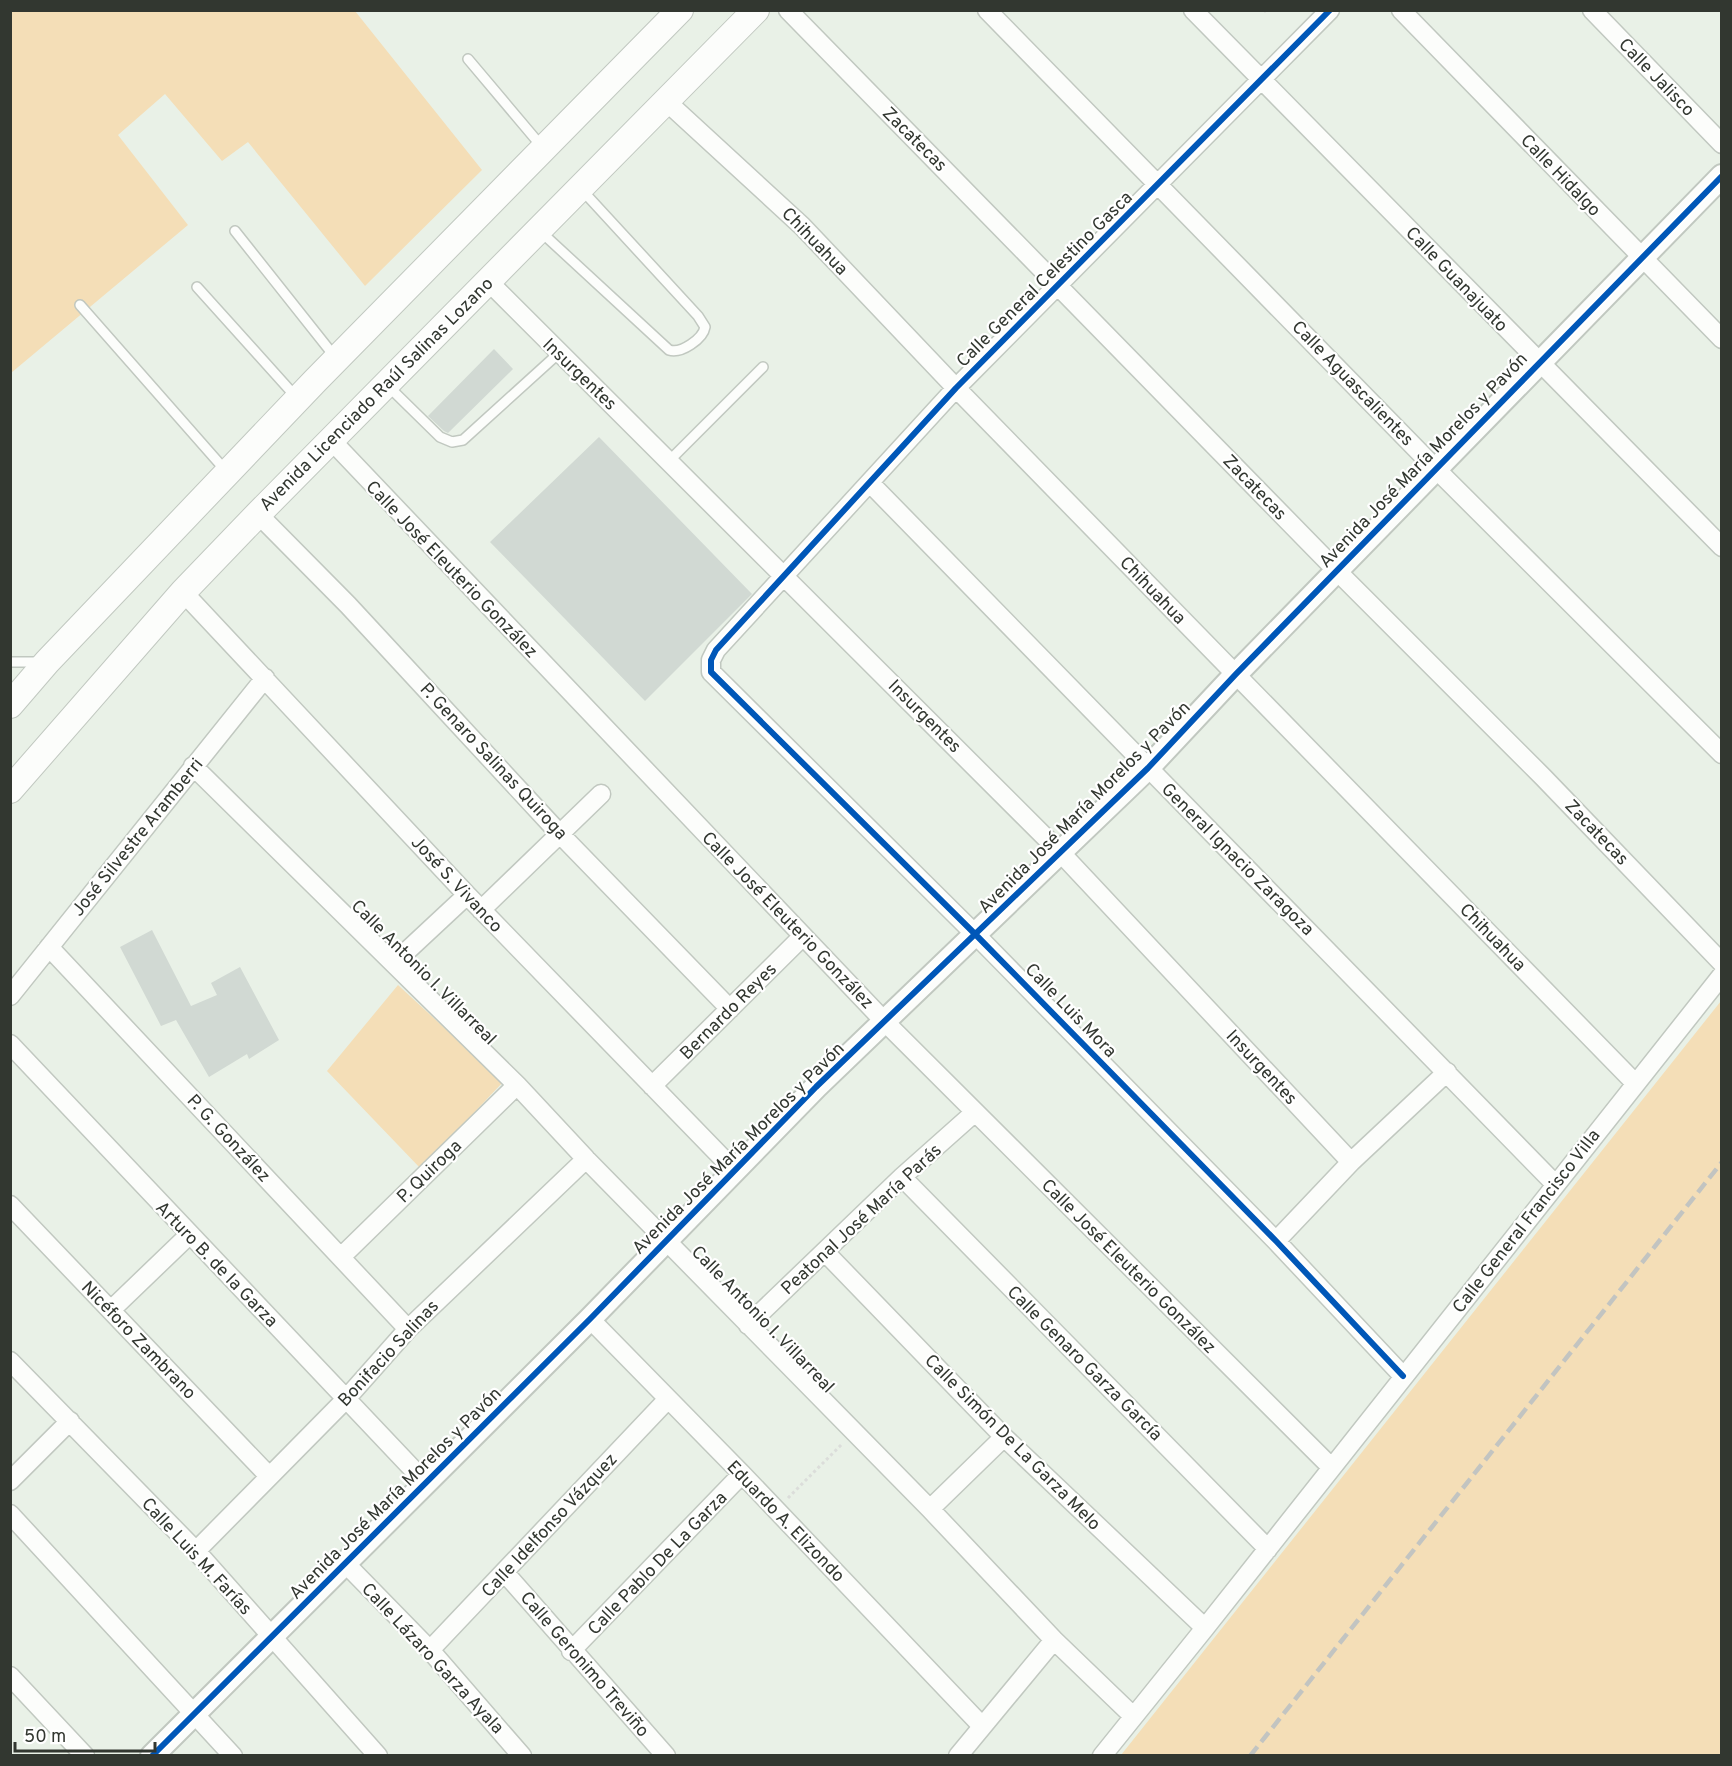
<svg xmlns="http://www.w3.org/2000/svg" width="1732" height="1766" font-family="Overpass,sans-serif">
<rect width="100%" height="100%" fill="#e9f1e7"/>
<path fill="#f4deb7" d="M11,11H355L482,170L365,286L248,142L222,161L165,94L118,135L188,225L11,373Z
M398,985L503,1082L421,1169L327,1071Z
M1721,1000V1755H1121L1721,1001Z"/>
<path fill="#d1d9d3" d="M494,349L513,369L448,433L444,431L428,416Z
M599,437L752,594L645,701L490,542Z
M152,930L191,1006L217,995L211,983L240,967L279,1040L249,1059L247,1054L209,1077L176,1020L161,1026L120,947Z"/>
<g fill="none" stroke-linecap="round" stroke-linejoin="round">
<g stroke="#c1c8c0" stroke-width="12">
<path id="service" d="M468,59L543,148
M235,231L335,357
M540,231L669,350C681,354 703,339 705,327L698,316L582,190
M197,287L296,397
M80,305L226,471
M387,385L440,437L452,442L463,440L559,353
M670,460L763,367
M10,662H41"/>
</g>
<g stroke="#c1c8c0" stroke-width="21">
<path id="minor" d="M788,10L1337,571L1543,777L1722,963
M987,10L1435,468L1722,754
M1193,10L1722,547
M1330,10L956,388L716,650L711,660V672L976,935L1276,1241L1403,1376
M1401,10L1722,339
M1592,10L1722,144
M666,101L802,226L956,388L1635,1083
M488,281L1060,852L1351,1162
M331,440L885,1022L1331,1467
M870,483L1555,1184
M258,514L348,605L559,833L730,1009
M183,592L467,895L735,1171
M193,766L517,1085L586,1159L930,1509L1054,1640L1133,1716
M481,910L601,794
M49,947L408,1329
M394,963L467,895
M10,996L265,678
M10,1044L425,1482
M652,1086L803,936
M902,1177L1268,1549
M10,1205L268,1475
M1276,1241L1351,1162L1447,1072
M825,1252L1004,1437L1205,1628
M341,1257L517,1085
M111,1310L189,1235
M590,1319L742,1474L981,1725
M748,1325L902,1177L974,1113
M10,1361L196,1551L378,1756
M10,1481L70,1421
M930,1509L1004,1437
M10,1514L233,1756
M196,1551L346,1399L408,1329L586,1159
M344,1562L430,1650L522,1756
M505,1573L666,1756
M430,1650L667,1400
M571,1651L742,1474
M10,1676L85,1756
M958,1756L1054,1640
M1102,1756L1205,1628L1722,975"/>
</g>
<g stroke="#c1c8c0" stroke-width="26">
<path id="tertiary" d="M152,1756L590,1319L816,1087L1148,768L1236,674L1722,176"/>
</g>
<g stroke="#c1c8c0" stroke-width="28">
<path id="secondary" d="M10,705L47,662L315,381L680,10
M10,790L183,592L258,514L756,10"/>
</g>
<path stroke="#dbddda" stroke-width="3" stroke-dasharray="3 3" stroke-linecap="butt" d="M1264,10L1266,12
M788,1498L843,1443"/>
<use href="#service" stroke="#fcfdfb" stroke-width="9"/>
<use href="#minor" stroke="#fcfdfb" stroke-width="18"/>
<use href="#tertiary" stroke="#fcfdfb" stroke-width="22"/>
<use href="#secondary" stroke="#fcfdfb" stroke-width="26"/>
<path stroke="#c2c4c1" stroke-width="4.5" stroke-dasharray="12 6" stroke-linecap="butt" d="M1250,1756L1722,1162"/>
<g stroke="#fff" stroke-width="10">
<path id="cycleway" d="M1330,10L956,388L716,650L711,660V672L976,935L1276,1241L1403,1376
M152,1756L590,1319L816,1087L1148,768L1236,674L1722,176"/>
</g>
<use href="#cycleway" stroke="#0057b8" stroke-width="6"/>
</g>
<g text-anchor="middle" stroke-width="4.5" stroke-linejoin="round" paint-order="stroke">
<g font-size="18" fill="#323730" stroke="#fff">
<text transform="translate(1657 77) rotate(46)" y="6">Calle Jalisco</text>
<text transform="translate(915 139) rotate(45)" y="6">Zacatecas</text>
<text transform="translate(1561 175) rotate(46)" y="6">Calle Hidalgo</text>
<text transform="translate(815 241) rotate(46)" y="6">Chihuahua</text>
<text transform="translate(1044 279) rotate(-45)" y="6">Calle General Celestino Gasca</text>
<text transform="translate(1457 279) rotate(46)" y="6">Calle Guanajuato</text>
<text transform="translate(580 374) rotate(44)" y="6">Insurgentes</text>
<text transform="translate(1353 383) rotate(46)" y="6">Calle Aguascalientes</text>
<text transform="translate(376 394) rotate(-45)" y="6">Avenida Licenciado Raúl Salinas Lozano</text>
<text transform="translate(1423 460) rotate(-46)" y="6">Avenida José María Morelos y Pavón</text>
<text transform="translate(1255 487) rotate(46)" y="6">Zacatecas</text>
<text transform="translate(452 569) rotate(46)" y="6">Calle José Eleuterio González</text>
<text transform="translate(1153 590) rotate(46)" y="6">Chihuahua</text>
<text transform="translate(925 716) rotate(45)" y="6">Insurgentes</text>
<text transform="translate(494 761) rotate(47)" y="6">P. Genaro Salinas Quiroga</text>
<text transform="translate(1084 807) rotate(-45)" y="6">Avenida José María Morelos y Pavón</text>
<text transform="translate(1597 832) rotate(46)" y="6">Zacatecas</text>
<text transform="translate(137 837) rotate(-51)" y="6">José Silvestre Aramberri</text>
<text transform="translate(1238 859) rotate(45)" y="6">General Ignacio Zaragoza</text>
<text transform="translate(457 884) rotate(47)" y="6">José S. Vivanco</text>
<text transform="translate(788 920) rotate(46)" y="6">Calle José Eleuterio González</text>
<text transform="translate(1493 937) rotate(46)" y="6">Chihuahua</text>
<text transform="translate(424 972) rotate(45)" y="6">Calle Antonio I. Villarreal</text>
<text transform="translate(1071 1010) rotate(46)" y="6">Calle Luis Mora</text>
<text transform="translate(728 1011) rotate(-45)" y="6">Bernardo Reyes</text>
<text transform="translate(1262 1067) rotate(47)" y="6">Insurgentes</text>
<text transform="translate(229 1138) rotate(47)" y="6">P. G. González</text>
<text transform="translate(738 1148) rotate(-45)" y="6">Avenida José María Morelos y Pavón</text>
<text transform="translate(429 1171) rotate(-44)" y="6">P. Quiroga</text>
<text transform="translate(861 1219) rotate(-43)" y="6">Peatonal José María Parás</text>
<text transform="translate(1526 1221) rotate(-52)" y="6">Calle General Francisco Villa</text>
<text transform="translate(217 1264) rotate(46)" y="6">Arturo B. de la Garza</text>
<text transform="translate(1129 1266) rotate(45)" y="6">Calle José Eleuterio González</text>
<text transform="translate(763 1319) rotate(46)" y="6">Calle Antonio I. Villarreal</text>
<text transform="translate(139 1340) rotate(46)" y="6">Nicéforo Zambrano</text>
<text transform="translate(388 1353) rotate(-47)" y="6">Bonifacio Salinas</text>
<text transform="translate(1085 1363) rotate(45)" y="6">Calle Genaro Garza García</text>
<text transform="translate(1013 1442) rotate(45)" y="6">Calle Simón De La Garza Melo</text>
<text transform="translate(395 1493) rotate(-45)" y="6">Avenida José María Morelos y Pavón</text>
<text transform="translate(786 1521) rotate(46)" y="6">Eduardo A. Elizondo</text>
<text transform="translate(549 1525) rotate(-47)" y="6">Calle Idelfonso Vázquez</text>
<text transform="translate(197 1556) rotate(47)" y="6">Calle Luis M. Farías</text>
<text transform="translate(657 1563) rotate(-46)" y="6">Calle Pablo De La Garza</text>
<text transform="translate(433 1658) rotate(47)" y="6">Calle Lázaro Garza Ayala</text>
<text transform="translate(585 1664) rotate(49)" y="6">Calle Geronimo Treviño</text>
</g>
</g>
<rect width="1732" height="1766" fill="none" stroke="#323730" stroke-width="24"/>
<path d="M15 1742v9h140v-9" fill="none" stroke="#323730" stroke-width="3"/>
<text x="24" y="1742" font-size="18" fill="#323730" stroke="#ffffff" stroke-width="4.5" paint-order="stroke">50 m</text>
</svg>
